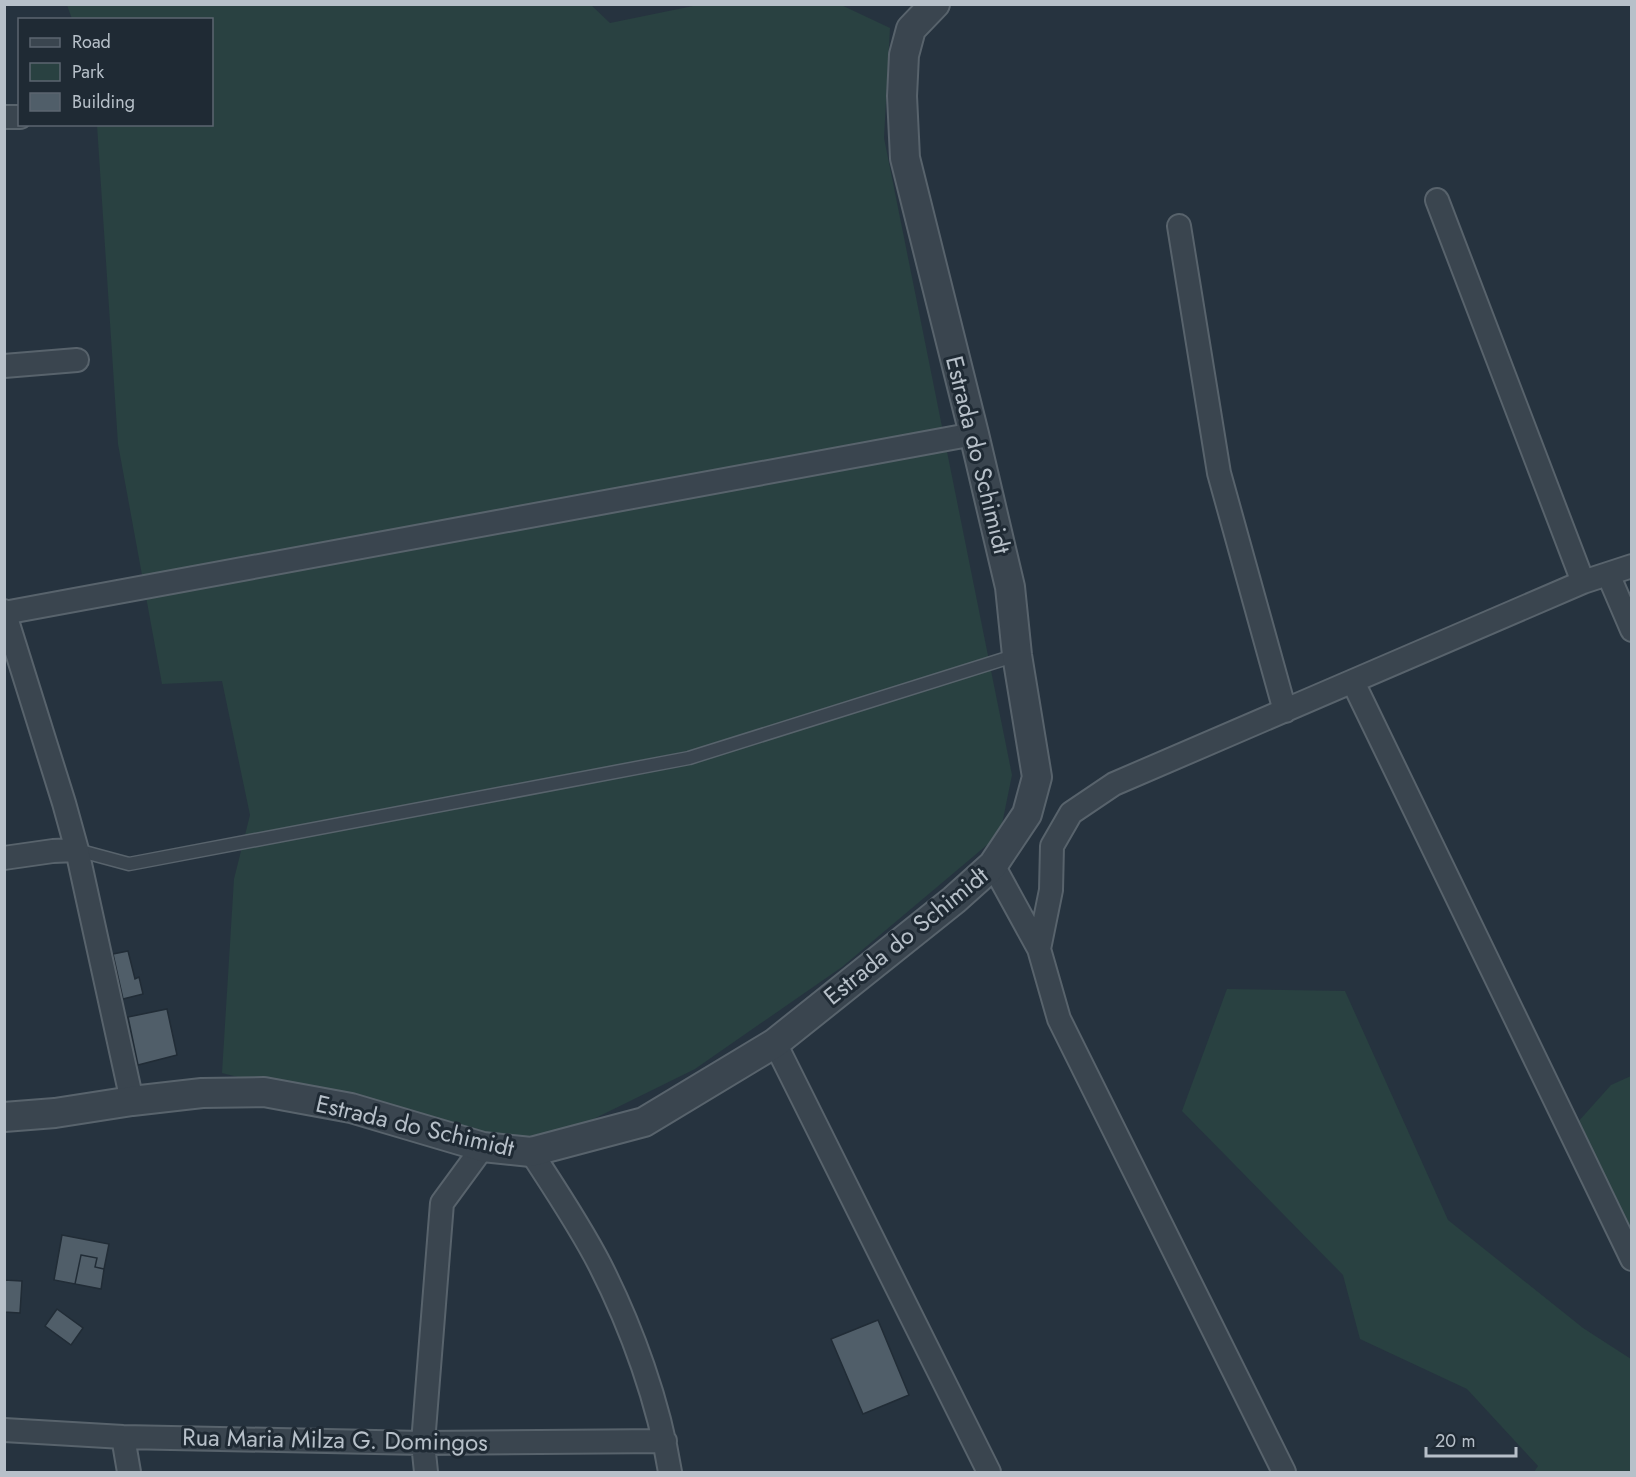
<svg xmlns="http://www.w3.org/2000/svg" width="1636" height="1477" font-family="Jost,sans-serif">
<rect width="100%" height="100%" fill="#26333f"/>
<path fill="#294141" d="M590,4L610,23L698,5L839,4L890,28L884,138L1012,775L1000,834L842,967L695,1069L557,1137L484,1141L222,1073L234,879L250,815L222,681L162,684L118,444L97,125L212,124V20L72,19L67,5Z
M1227,989L1345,991L1448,1220L1583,1328L1631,1359V1472H1534L1538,1466L1467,1389L1360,1339L1343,1275L1182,1111Z
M1631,1076V1238L1569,1132L1611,1085Z"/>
<path fill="#505e69" stroke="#212c36" stroke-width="1.5" d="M128,951L135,979L139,977L143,994L123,999L113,954Z
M167,1009L177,1055L138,1065L128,1017Z
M62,1235L109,1244L104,1269L95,1267L97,1258L81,1255L75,1284L54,1280Z
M81,1255L97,1258L95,1267L104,1269L101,1289L75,1284Z
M4,1280L22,1281L20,1313L4,1312Z
M57,1309L83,1328L71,1345L45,1326Z
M878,1320L909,1395L863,1414L831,1339Z"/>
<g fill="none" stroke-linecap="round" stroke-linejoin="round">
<g stroke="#58636c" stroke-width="15">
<path id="service" d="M77,850L129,864L689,758L1017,655"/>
</g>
<g stroke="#58636c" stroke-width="26">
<path id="minor" d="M4,117H20
M1437,200L1583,582
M1179,226L1219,473L1285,711
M4,366L77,360
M1608,574L1632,630
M4,611L64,803L77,850L132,1101
M4,613L974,434
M1353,682L1632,1259
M4,858L53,851L77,850
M993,865L1039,949L1059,1019L1284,1472
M1039,949L1051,890L1052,846L1071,813L1114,784L1583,582L1632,566
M775,1043L989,1472
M531,1152C555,1189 580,1226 600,1265C632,1328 659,1403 670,1472
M4,1430L123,1437L423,1443L665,1441
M123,1437L129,1472
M426,1472L423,1443L442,1203L483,1147"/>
</g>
<g stroke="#58636c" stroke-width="32">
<path id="tertiary" d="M4,1117L55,1113L132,1101L202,1093L264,1092L351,1108L483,1147L531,1152L644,1122L775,1043L954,900L993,865L1027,814L1037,777L1017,655L1010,587L974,434L905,158L902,96L904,55L911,29L935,4"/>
</g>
<use href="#service" stroke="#3a454f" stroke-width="12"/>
<use href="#minor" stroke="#3a454f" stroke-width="22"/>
<use href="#tertiary" stroke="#3a454f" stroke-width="28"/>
</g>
<g text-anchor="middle" stroke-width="6" stroke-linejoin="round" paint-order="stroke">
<g font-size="24" fill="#b7c0c9" stroke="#1f2a34">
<text transform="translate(978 455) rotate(76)" y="8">Estrada do Schimidt</text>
<text transform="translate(906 936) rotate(-39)" y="8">Estrada do Schimidt</text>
<text transform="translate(415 1126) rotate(13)" y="8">Estrada do Schimidt</text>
<text transform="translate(335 1440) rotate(1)" y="8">Rua Maria Milza G. Domingos</text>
</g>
</g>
<rect width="1636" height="1477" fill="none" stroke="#b7c0c9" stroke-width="12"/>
<rect x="18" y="18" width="195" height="108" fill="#1f2a34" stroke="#5c6670" stroke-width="1.5"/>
<rect x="30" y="38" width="30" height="9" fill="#3a454f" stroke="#5c6670" stroke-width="1.5"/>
<text x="72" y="48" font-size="18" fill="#b7c0c9">Road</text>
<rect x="30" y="63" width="30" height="18" fill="#294141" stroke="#5c6670" stroke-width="1.5"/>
<text x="72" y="78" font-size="18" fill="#b7c0c9">Park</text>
<rect x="30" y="93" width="30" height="18" fill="#505e69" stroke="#5c6670" stroke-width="1.5"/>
<text x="72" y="108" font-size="18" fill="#b7c0c9">Building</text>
<path d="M1426 1447v9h90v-9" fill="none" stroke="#b7c0c9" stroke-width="3"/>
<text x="1435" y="1447" font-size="18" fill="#b7c0c9" stroke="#1f2a34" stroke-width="4.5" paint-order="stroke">20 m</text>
</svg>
